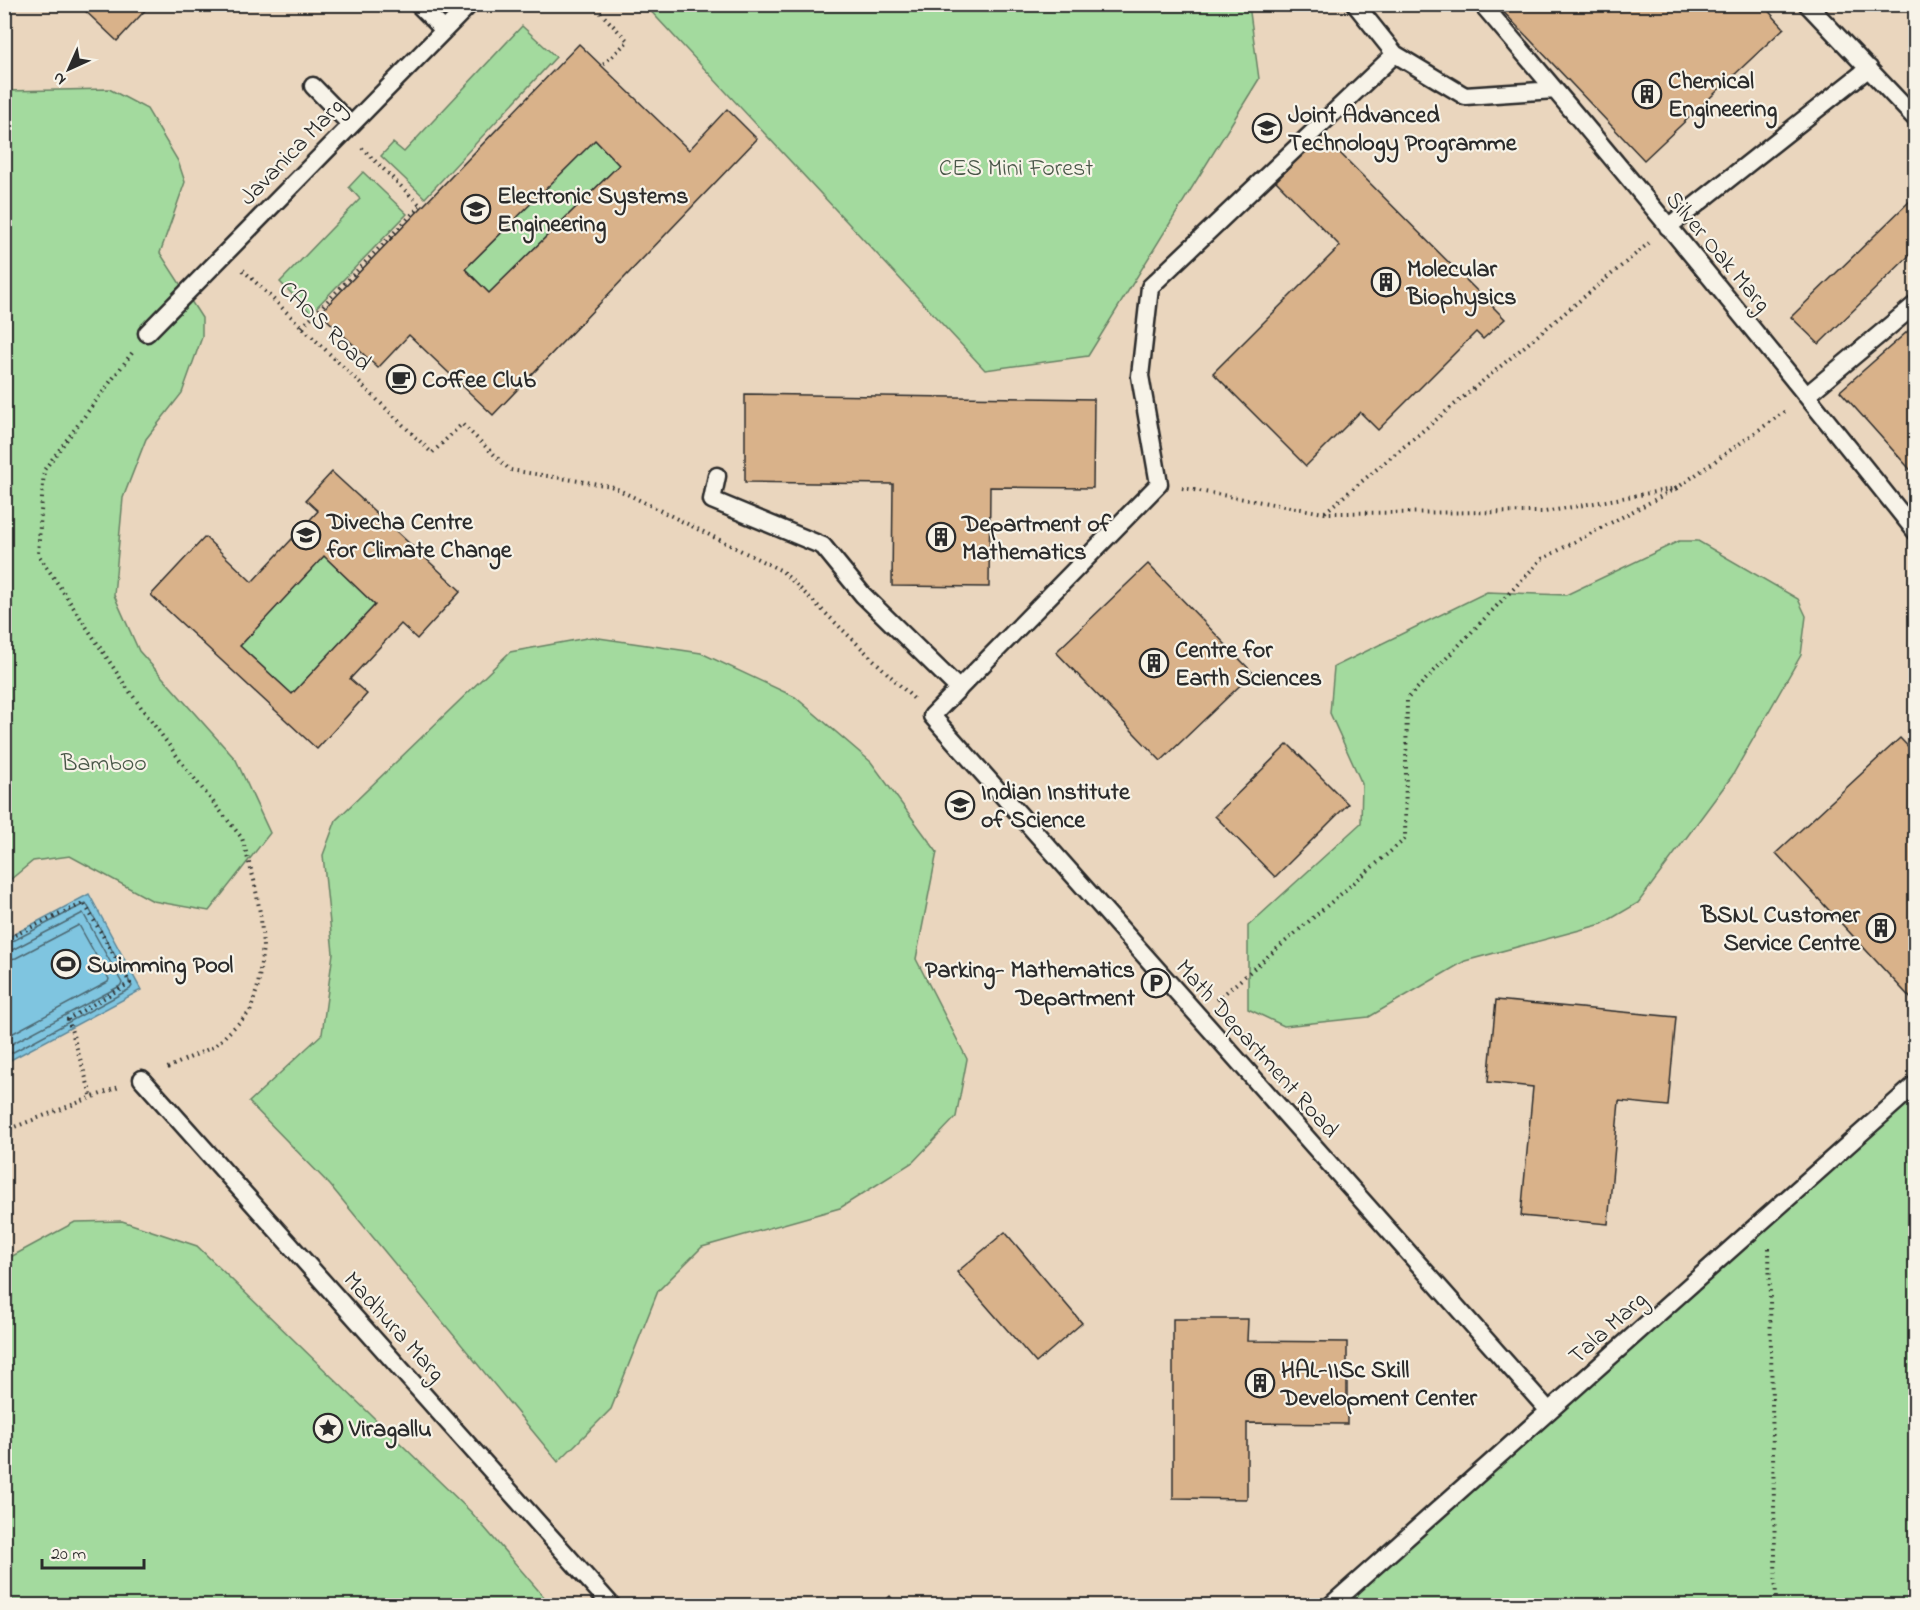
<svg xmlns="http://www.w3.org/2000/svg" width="1920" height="1610" font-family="'Indie Flower',sans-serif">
<rect width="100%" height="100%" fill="#f1e6d5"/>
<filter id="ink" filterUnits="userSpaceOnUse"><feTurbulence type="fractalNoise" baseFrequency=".0167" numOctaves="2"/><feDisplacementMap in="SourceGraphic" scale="12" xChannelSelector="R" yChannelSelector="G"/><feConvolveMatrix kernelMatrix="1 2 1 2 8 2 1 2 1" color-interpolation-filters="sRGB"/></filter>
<g filter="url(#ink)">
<path fill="#ead6be" d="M5,5H1915V1605H5Z"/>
<path fill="#a3da9e" stroke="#678264" stroke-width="1.5" d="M645,5H1249L1259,79L1088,356L985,370Z
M522,26L556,57L425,198L381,156L393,143L404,152Z
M109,89L147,109L178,161L185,182L160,253L202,318V337L182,393L146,439L123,498L114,595L139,651L236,760L270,833L209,911L153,901L70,856L33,861L5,884V91Z
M595,140L619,165L489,293L465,269Z
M363,172L407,214L311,313L280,282L360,199L349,187Z
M1679,541H1698L1798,599L1806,616L1801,655L1732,776L1638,903L1602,924L1465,961L1369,1017L1284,1026L1248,1009V926L1361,823L1362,784L1330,713L1334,667L1487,592L1566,595Z
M324,556L375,605L292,694L240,646Z
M592,637L701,653L795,697L871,762L937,852L916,959L967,1059L956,1117L913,1162L840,1208L702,1247L658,1291L611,1409L558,1462L330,1185L249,1102L322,1034L333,953L323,855L336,820L510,652Z
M1915,1084V1605L1330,1606Z
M122,1221L197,1246L471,1512L551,1605H5V1260L75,1222Z"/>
<path fill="#7fc5e0" stroke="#5d8798" stroke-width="1.5" d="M89,894L141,990L5,1063V939Z"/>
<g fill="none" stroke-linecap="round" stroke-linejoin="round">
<path stroke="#4d6973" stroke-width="1.5" d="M4,943H9L86,903L132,986L130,989L4,1057
M4,951L12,950L83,913L122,983L120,986L4,1048
M4,960L16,958L79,925L109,979L108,982L4,1038"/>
</g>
<path fill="#d9b28a" stroke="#2b2b2b" stroke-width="1.5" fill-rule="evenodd" d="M78,4H151L117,41Z
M1496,4H1762L1784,28L1644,160Z
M579,44L689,150L727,109L757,139L493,415L409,335L378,368L320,313ZM595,140L619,165L489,293L465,269Z
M1322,135L1505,319L1483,339L1476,332L1378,430L1360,412L1306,466L1213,373L1340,246L1276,181Z
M1916,195V249L1819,344L1791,317Z
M1916,324V476L1840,391Z
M745,394L1094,399L1093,488L990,487L989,587L892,586L893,484L745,482Z
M332,472L461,591L417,639L401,624L350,679L367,694L317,749L151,595L205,537L252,582L318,511L306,500ZM324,556L375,605L292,694L240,646Z
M1148,564L1253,673L1161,761L1056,652Z
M1900,738L1916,755V1004L1776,853Z
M1288,744L1348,804L1275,877L1215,816Z
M1496,1000L1676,1017L1668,1106L1619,1101L1608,1224L1521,1216L1533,1087L1488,1082Z
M1005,1232L1082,1323L1036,1363L957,1272Z
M1173,1319H1248L1247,1341L1347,1342V1424L1247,1423V1499L1173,1498Z
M890,1596L898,1606H879Z"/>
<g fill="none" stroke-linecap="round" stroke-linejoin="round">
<g stroke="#2b2b2b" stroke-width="21">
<path id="lane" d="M418,4L444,30
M1355,4L1395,54L1465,96L1555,90
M1482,4C1630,177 1774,354 1916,532
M1807,4L1916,119
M1395,54L1150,287L1140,376L1159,484L932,716L1549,1411
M313,86L351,125
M1668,227L1869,68
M147,333L470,4
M1807,395L1916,304
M717,476L712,500L823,546L863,595L959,689
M142,1079L612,1606
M1330,1606L1916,1084"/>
</g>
<path stroke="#2b2b2b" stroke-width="4" stroke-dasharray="1.5 4.5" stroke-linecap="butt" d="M592,4L628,41L602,66
M362,148L421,206
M243,270L432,453L462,424L510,470L611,486L782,571L914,699
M302,327L420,206
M132,353L44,470L38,554L127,688L185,767L242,838L254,880L261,918L263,947L258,986L250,1012L215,1046L165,1069
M1182,488L1324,513L1545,512L1677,488L1787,410
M1325,512L1649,243
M4,940L84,903L130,983L68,1019L92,1098
M1217,1000L1405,839L1407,699L1542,559L1677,488
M4,1131L119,1087
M1769,1248L1776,1606"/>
<use href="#lane" stroke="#f7f3e8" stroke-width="16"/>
</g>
</g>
<defs>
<g id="building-ring" transform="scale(1.5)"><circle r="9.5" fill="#f7f3e8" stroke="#2b2b2b" stroke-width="1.5"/><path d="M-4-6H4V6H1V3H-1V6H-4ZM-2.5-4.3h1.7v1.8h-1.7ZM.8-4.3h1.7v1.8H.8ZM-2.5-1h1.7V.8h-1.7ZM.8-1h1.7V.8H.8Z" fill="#2b2b2b"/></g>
<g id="university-ring" transform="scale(1.5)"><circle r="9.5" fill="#f7f3e8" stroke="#2b2b2b" stroke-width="1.5"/><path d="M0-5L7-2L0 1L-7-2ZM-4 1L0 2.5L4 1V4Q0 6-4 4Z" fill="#2b2b2b"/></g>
<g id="cafe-ring" transform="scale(1.5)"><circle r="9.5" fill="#f7f3e8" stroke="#2b2b2b" stroke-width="1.5"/><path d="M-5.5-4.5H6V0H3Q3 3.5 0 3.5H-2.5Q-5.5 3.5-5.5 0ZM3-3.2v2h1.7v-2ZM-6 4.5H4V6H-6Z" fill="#2b2b2b"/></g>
<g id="stadium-ring" transform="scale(1.5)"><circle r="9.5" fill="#f7f3e8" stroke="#2b2b2b" stroke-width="1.5"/><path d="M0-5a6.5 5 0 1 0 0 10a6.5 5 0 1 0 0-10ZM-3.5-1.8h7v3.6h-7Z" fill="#2b2b2b"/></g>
<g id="parking-ring" transform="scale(1.5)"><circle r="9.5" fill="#f7f3e8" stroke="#2b2b2b" stroke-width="1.5"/><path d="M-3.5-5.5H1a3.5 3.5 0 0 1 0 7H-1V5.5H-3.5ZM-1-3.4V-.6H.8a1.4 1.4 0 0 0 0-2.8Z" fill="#2b2b2b"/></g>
<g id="sight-ring" transform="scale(1.5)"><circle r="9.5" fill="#f7f3e8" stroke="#2b2b2b" stroke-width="1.5"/><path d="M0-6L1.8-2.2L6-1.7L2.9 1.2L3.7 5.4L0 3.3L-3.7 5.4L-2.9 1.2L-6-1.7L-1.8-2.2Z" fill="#2b2b2b"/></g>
</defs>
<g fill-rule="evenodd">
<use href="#building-ring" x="1647" y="94"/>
<use href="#university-ring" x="1267" y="128"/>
<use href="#university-ring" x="476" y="209"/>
<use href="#building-ring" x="1386" y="282"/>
<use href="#cafe-ring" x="401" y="379"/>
<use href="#university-ring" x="306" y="535"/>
<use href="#building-ring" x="941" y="537"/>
<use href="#building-ring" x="1154" y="663"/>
<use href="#university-ring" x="960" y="805"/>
<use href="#building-ring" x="1881" y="928"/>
<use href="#stadium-ring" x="66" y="964"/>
<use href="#parking-ring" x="1156" y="983"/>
<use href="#building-ring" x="1260" y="1383"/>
<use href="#sight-ring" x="328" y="1428"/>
</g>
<g text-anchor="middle" stroke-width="4.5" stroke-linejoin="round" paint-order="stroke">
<g font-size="24" font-weight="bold" fill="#2b2b2b" stroke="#f7f3e8" text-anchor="start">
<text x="1668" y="88">Chemical<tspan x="1668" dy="28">Engineering</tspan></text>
<text x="1288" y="122">Joint Advanced<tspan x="1288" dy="28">Technology Programme</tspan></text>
<text x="497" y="203">Electronic Systems<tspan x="497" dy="28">Engineering</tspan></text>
<text x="1407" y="276">Molecular<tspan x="1407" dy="28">Biophysics</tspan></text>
<text x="422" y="387">Coffee Club</text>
<text x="327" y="529">Divecha Centre<tspan x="327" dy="28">for Climate Change</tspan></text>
<text x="962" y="531">Department of<tspan x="962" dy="28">Mathematics</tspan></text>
<text x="1175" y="657">Centre for<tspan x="1175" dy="28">Earth Sciences</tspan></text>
<text x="981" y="799">Indian Institute<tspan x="981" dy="28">of Science</tspan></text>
<text x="1860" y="922" text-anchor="end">BSNL Customer<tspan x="1860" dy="28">Service Centre</tspan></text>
<text x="87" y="972">Swimming Pool</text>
<text x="1135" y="977" text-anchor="end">Parking- Mathematics<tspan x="1135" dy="28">Department</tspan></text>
<text x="1281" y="1377">HAL-IISc Skill<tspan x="1281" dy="28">Development Center</tspan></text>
<text x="349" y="1436">Viragallu</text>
</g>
<g font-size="24" fill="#2b2b2b" stroke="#f7f3e8">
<text transform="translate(291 151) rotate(-46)" y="8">Javanica Marg</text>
<text transform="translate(1719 251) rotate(50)" y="8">Silver Oak Marg</text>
<text transform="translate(326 325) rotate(44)" y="8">CAOS Road</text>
<text transform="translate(1258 1048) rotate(48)" y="8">Math Department Road</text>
<text transform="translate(395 1326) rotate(48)" y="8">Madhura Marg</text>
<text transform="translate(1607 1327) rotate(-42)" y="8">Tala Marg</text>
</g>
<g font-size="24" fill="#495748" stroke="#f7f3e8">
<text x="1016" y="175">CES Mini Forest</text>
<text x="104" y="770">Bamboo</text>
</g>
</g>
<rect width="1920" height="1610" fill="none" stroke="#f7f3e8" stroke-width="24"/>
<rect x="12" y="12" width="1896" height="1586" fill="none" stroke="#2b2b2b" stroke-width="2" filter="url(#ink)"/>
<g transform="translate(69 69) rotate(225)" stroke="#f7f3e8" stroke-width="4.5" paint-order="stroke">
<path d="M0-4.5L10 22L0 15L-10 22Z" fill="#2b2b2b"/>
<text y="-9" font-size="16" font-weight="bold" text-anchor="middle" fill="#2b2b2b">N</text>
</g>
<path d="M42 1559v9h102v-9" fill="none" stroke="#2b2b2b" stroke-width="3"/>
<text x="51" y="1559" font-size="18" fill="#2b2b2b" stroke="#f7f3e8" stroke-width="4.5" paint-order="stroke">20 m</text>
</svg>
